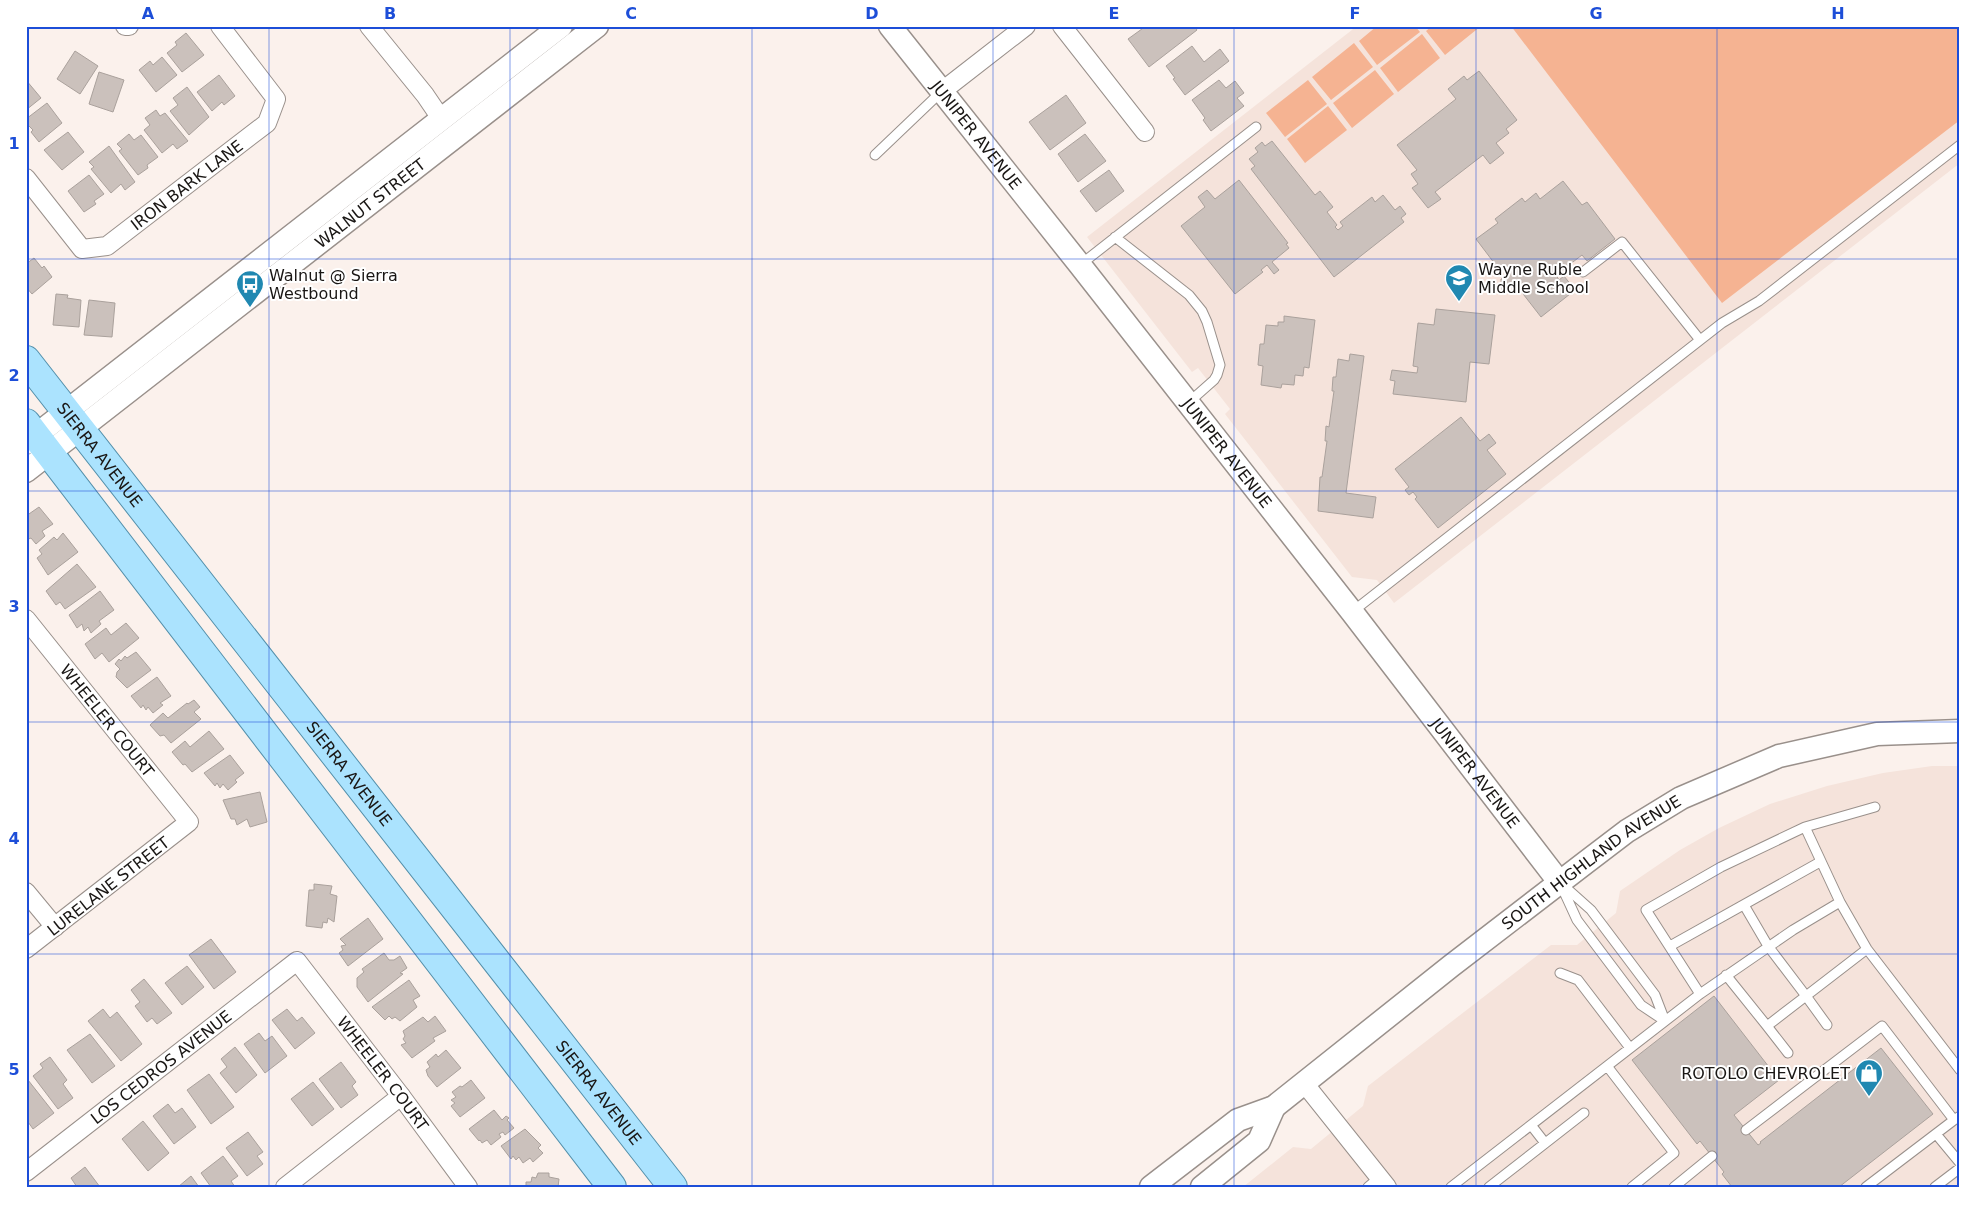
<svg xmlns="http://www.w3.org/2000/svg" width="1986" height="1213" font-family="'DejaVu Sans',sans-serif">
<rect width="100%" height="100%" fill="#fbf1ec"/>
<path fill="#f5e3db" d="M1357,26H1960V163L1394,603L1377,580L1352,577L1225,414L1230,409L1198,368L1192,372L1087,237Z
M1932,766H1960V1187H1243L1293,1147L1311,1149L1363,1106L1368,1086L1551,945H1577L1616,913L1620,891L1680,850L1719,828L1770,804L1827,786L1883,773Z"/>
<path fill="#f5b392" d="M1377,26H1415L1420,32L1377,65L1359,41Z
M1432,26H1481L1445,55L1426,31Z
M1511,26H1960V120L1722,303Z
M1422,34L1440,58L1398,92L1380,68Z
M1354,43L1373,67L1331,100L1312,77Z
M1375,70L1394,94L1352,128L1333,103Z
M1308,80L1327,104L1285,137L1266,113Z
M1328,106L1347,130L1305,163L1287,139Z"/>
<path fill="#cbc1bc" stroke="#aaa19c" d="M1146,26H1194L1197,30L1149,67L1128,39Z
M186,33L204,55L182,72L167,53L177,45L175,42Z
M1192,46L1204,62L1220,49L1229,61L1185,95L1173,79L1175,78L1166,66Z
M75,51L98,66L80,94L57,79Z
M162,57L177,75L156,92L139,70L150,61L153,65Z
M1479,71L1517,120L1506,129L1509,133L1496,143L1504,153L1490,164L1483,155L1435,192L1441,199L1428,208L1412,188L1418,184L1411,174L1417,170L1397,145L1456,99L1448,89L1464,76L1467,80Z
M99,72L124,80L113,112L89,104Z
M219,75L235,96L224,105L222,102L212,111L197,92Z
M26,80L41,98L26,110Z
M1219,80L1226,88L1235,81L1244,93L1237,98L1244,106L1211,131L1203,120L1205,118L1192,100Z
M187,87L209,117L189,135L170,111L178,105L173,98Z
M1066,95L1086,123L1050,150L1029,122Z
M47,103L62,123L39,142L31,132L33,130L26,123V119Z
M156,110L160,116L165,113L188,141L177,149L173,144L162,153L144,130L150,125L145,118Z
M68,132L84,152L62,170L44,150Z
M129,134L134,140L141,135L158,157L147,165L148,168L138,175L119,151L122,149L117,144Z
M1085,134L1106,161L1078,182L1058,154Z
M1272,141L1315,195L1320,191L1333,207L1327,212L1337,225L1335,227L1338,230L1343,226L1340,222L1372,197L1375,202L1383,195L1395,210L1400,206L1406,214L1401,218L1404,222L1334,277L1251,169L1255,166L1249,159L1258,152L1255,148L1262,142L1265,146Z
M109,146L135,182L125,190L121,184L111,193L91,169L94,167L89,162Z
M1109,170L1124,191L1096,212L1080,191Z
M89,175L104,194L94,201L96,204L84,212L68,191Z
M1239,180L1288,243L1286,244L1289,248L1272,262L1279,270L1274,274L1267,265L1261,270L1263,272L1235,294L1181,226L1205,207L1198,197L1207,190L1215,199Z
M1563,181L1582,205L1587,202L1615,239L1587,261L1582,255L1556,275L1559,280L1564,276L1575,290L1541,317L1513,281L1507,286L1510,289L1502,292L1501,279L1509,275L1505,269L1501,272L1476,239L1498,223L1495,219L1522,198L1525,202L1536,193L1540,199Z
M34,258L42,268L44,266L52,277L32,294L26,287V264Z
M56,294L68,295L67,298L81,300L79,327L53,325Z
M89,300L115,303L112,337L84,335Z
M1436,309L1495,315L1489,364L1470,362L1466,402L1393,394L1395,381L1390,380L1392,370L1417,373L1418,367L1413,366L1418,323L1434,325Z
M1284,316L1315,320L1309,368L1304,367L1303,376L1295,375L1294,385L1282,384L1281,388L1261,385L1263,366L1258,365L1260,344H1264L1266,325L1278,326V322H1284Z
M1350,354L1364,356L1346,493L1376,497L1373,518L1318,511L1320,477H1322L1327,441H1325L1326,426L1329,427L1334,391H1332L1333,377H1336L1338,359L1349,361Z
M1461,417L1480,441L1489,434L1496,443L1487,450L1506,474L1438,528L1415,499L1417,497L1413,492L1409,495L1405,490L1409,487L1395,469Z
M39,507L53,524L42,531L45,536L36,544L31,538L26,540V516Z
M63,533L78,552L48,575L37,558L42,554L39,550L54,537L57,540Z
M77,564L96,587L65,609L60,602L56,605L46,591Z
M100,591L114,610L99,621L101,624L91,633L88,627L84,631L82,624L77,628L69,615Z
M126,623L139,638L109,662L102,653L95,659L85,644L106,628L111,635Z
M136,652L151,670L127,688L116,677L117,672L120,669L115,664L119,659L121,661L125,656L127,658Z
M157,677L171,696L160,703L163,705L153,713L148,707L146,710L143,705L141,708L131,696Z
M194,700L200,707L194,712L201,719L171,743L164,735L160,736L150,725L163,713L168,718L187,703L188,704Z
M209,731L224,749L192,772L185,764L183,765L172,752L185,741L190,747Z
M230,755L244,773L235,780L237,782L228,790L223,784L220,788L217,783L215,786L204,773Z
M260,792L267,822L250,827L247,819L237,825L235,819H231L223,800Z
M314,884L332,886L330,894L337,896L334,922L328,918L327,923L323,922L322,928L306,926L309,890H314Z
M368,918L383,939L348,966L339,953L343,950L341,946L346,945L340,939Z
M211,939L236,972L214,989L189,955Z
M384,953L389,960H394L400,956L407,968L400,973L403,974L368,1002L357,987V978L364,972L362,969Z
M187,966L204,987L182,1005L165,983Z
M144,979L172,1013L157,1024L152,1018L147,1022L135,1006L140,1002L131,990Z
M409,980L420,996L413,1000L417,1007L400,1021L395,1017L392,1019L389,1016L385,1020L372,1007Z
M1714,996L1779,1080L1734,1115L1758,1145L1761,1143L1760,1142L1881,1048L1933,1114L1839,1187H1732L1722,1174L1724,1172L1700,1141L1697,1144L1632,1060Z
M103,1009L110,1018L117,1012L142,1044L121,1061L88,1021Z
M287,1009L297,1021L302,1017L315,1033L295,1049L272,1020Z
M435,1016L446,1031L433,1038L435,1041L412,1058L401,1045L406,1043L403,1039L405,1036L403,1031L423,1017L428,1022Z
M259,1033L265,1041L272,1036L287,1056L265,1073L244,1044Z
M90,1034L115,1066L92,1083L67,1050Z
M235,1047L257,1075L236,1093L220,1073L227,1067L221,1059Z
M446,1050L461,1068L437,1087L428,1076L426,1070L430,1067L427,1062L436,1054L438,1057Z
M50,1057L67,1080L63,1084L73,1098L58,1109L33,1076L43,1068L40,1064Z
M341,1062L356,1082L352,1086L358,1095L341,1108L319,1079Z
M209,1074L234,1107L211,1124L187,1090Z
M28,1080L54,1113L33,1129L26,1119V1081Z
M471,1080L485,1098L460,1117L451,1106L455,1103L451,1100L456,1097L452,1092L460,1086L462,1087Z
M313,1082L334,1109L312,1126L291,1099Z
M168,1104L175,1113L182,1108L196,1127L174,1144L153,1116Z
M494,1110L502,1120L506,1116L509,1118L507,1120L514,1128L505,1135L503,1132L499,1134L501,1137L491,1145L487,1140L482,1143L480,1140L479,1141L469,1129Z
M143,1121L169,1153L148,1171L122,1139Z
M525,1129L541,1145L538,1148L543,1153L533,1162L530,1158L523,1163L519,1157L516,1160L513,1156L511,1159L501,1146Z
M248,1132L263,1152L257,1156L263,1164L247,1176L226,1148Z
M223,1156L238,1176L231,1181L235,1187H211L201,1173Z
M85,1167L100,1187H77L71,1178Z
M538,1173H549V1177L559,1179L558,1187H526V1182H531L532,1177L536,1178Z
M191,1176L199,1187H178Z"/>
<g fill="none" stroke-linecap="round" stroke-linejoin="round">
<g stroke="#99908b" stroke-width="11">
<path id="service" d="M875,155L941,92
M1115,237L1189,295L1202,311L1207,322L1220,365L1217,375L1214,380L1188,403
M1080,265L1256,127
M1583,272L1622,242L1700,340
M1352,612L1722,323L1759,301L1960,145
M1805,827L1875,807
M1560,883L1577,920L1641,1005L1665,1021
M1563,885L1591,910L1655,995L1665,1021
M1840,902L1867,949L1960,1070
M1670,946L1820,862
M1560,973L1578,980L1630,1048
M1726,975L1767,1026L1806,996L1768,946L1744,905
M1827,1025L1806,996L1867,949
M1767,1026L1788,1053
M1607,1066L1674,1153L1632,1187
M1531,1125L1545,1143
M1746,1130L1882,1026L1954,1120L1960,1116
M1936,1134L1960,1163
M1368,1187L1380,1177
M1451,1187L1700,994L1793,930L1840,902L1805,827L1721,867L1646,910L1700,994
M1489,1187L1584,1113
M1674,1187L1712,1156
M1866,1187L1954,1120
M1935,1187L1960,1168"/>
</g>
<g stroke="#99908b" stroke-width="20">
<g id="minor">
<path d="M125,26H129"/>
<path d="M369,26L425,95L442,120"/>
<path d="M1062,26L1145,132"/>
<path d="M941,92L1026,26"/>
<path id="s1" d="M26,178L82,249L107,246L267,123L276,99L220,26"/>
<path id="s2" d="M26,619L189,822L26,949"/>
<path d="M26,892L55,927"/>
<path d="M1304,1083L1387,1187"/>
<path id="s3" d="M26,1172L297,961L401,1096L468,1187"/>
<path d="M285,1187L401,1096"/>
</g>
</g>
<g stroke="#99908b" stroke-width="25">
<g id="tertiary">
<path id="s4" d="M890,26L1080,265L1352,612L1560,883"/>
<path d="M26,443L561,26"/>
<path id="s5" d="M26,471L597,26"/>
<path id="s6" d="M1151,1187L1238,1120L1274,1107L1451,966L1585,863L1627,831L1681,798L1779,756L1877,734L1960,731"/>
<path d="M1202,1187L1259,1141L1274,1107"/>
</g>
</g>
<g stroke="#5490ab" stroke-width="30">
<g id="primary">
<path id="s7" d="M26,360L673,1187"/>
<path d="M26,423L612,1187"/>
</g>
</g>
<use href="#service" stroke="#fff" stroke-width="9"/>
<use href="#minor" stroke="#fff" stroke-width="18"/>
<use href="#tertiary" stroke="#fff" stroke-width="22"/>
<use href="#primary" stroke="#abe3fe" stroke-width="28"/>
</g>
<path fill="none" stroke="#1d4ed8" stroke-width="1" stroke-opacity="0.55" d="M269,26V1187M510,26V1187M752,26V1187M993,26V1187M1234,26V1187M1476,26V1187M1717,26V1187M26,259H1960M26,491H1960M26,722H1960M26,954H1960"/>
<defs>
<g id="school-pin" transform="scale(1.4375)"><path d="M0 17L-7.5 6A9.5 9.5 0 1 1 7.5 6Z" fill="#2088b1" stroke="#fff"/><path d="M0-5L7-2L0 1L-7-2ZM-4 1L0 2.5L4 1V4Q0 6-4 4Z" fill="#fff"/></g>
<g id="bus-pin" transform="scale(1.4375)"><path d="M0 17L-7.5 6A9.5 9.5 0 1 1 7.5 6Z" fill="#2088b1" stroke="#fff"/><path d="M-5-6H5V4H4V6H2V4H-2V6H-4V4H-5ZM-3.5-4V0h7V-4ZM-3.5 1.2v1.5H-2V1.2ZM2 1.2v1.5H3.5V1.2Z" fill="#fff"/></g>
<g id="shop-pin" transform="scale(1.4375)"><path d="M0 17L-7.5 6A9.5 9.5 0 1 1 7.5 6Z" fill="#2088b1" stroke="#fff"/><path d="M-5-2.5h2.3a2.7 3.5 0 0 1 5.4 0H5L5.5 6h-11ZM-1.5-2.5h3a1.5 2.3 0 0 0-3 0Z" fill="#fff"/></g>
</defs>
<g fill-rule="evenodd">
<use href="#school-pin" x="1459" y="278"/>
<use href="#bus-pin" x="250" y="284"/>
<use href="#shop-pin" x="1869" y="1073"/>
</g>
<g text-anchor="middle" stroke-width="4" stroke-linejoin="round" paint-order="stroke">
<g font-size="16" fill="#191614" stroke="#fff">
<text dy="6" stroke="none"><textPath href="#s4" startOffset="139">JUNIPER AVENUE</textPath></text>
<text dy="6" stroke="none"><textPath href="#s1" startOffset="216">IRON BARK LANE</textPath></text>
<text dy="6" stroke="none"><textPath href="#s5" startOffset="436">WALNUT STREET</textPath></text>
<text dy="6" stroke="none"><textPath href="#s4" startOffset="544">JUNIPER AVENUE</textPath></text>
<text dy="6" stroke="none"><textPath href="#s7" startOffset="120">SIERRA AVENUE</textPath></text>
<text dy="6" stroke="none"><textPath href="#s2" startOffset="130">WHEELER COURT</textPath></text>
<text dy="6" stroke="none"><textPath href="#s7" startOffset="525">SIERRA AVENUE</textPath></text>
<text dy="6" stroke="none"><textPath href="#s4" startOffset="949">JUNIPER AVENUE</textPath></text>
<text dy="6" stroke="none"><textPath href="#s6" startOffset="549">SOUTH HIGHLAND AVENUE</textPath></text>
<text transform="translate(108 886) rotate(-38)" y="6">LURELANE STREET</text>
<text dy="6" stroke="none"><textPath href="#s3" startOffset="171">LOS CEDROS AVENUE</textPath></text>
<text dy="6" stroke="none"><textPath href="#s3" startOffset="485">WHEELER COURT</textPath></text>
<text dy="6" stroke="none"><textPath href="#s7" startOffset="930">SIERRA AVENUE</textPath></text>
</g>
<g font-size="16" fill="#191614" stroke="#fff" text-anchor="start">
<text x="1478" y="275">Wayne Ruble<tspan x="1478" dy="18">Middle School</tspan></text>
<text x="269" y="281">Walnut @ Sierra<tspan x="269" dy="18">Westbound</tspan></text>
<text x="1850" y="1079" text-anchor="end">ROTOLO CHEVROLET</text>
</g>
</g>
<rect width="1986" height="1213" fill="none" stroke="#ffffff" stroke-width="55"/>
<rect x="28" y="28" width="1930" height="1158" fill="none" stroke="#1d4ed8" stroke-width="2"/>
<g font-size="16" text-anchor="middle" font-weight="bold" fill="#1d4ed8">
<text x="148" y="19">A</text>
<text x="390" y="19">B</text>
<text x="631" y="19">C</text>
<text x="872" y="19">D</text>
<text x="1114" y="19">E</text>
<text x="1355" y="19">F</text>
<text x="1596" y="19">G</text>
<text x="1838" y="19">H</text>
<text x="14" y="149">1</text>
<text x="14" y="381">2</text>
<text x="14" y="612">3</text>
<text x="14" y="844">4</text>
<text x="14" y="1075">5</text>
</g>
</svg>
